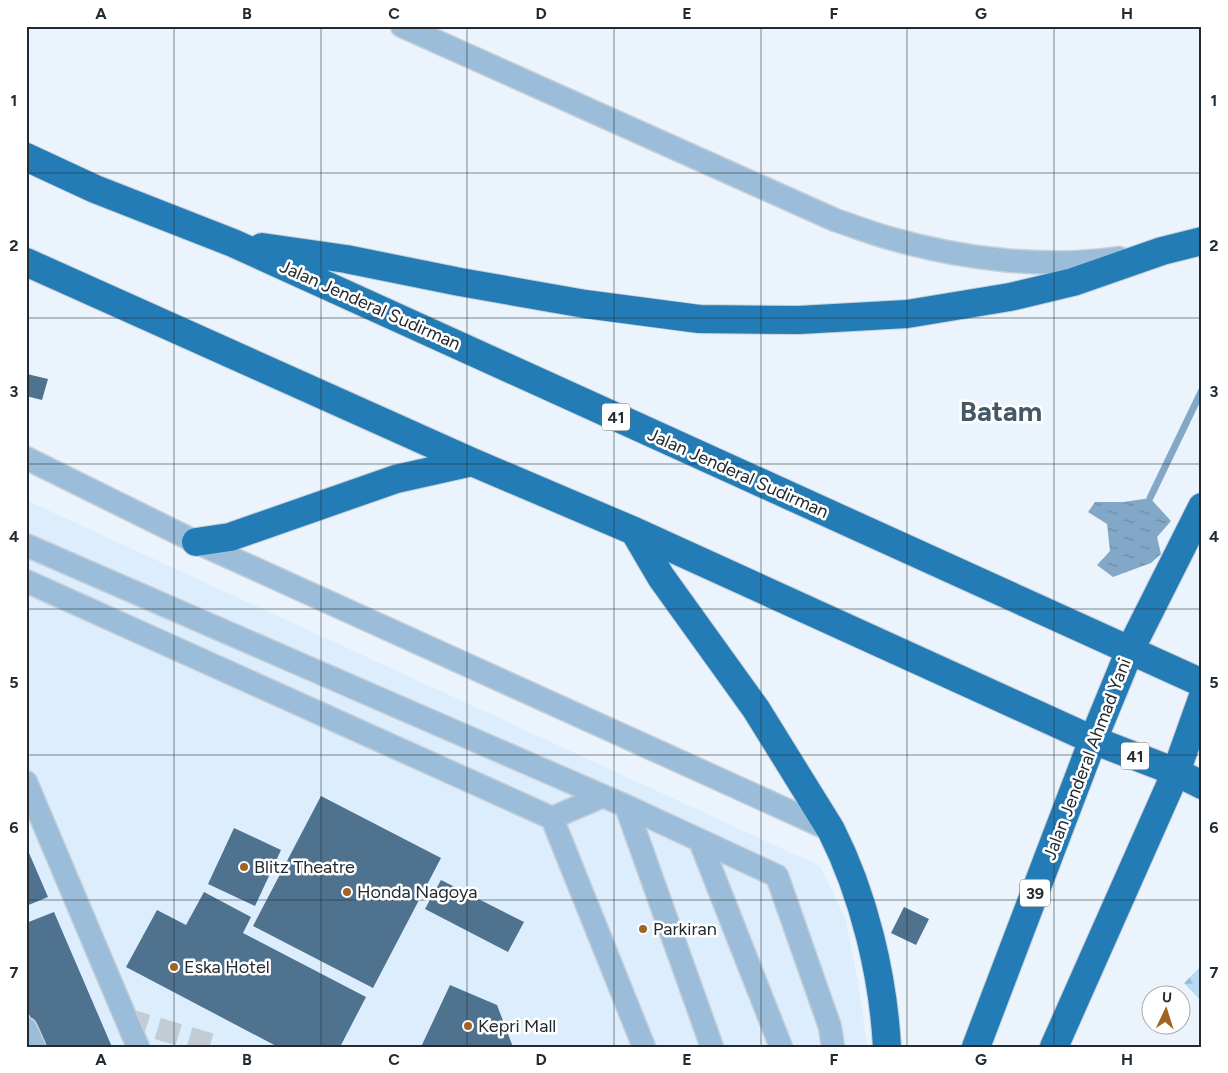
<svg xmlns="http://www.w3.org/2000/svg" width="1228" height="1073" font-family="Figtree,sans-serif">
<defs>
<pattern id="forest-firs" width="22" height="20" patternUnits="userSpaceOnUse" patternTransform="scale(1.25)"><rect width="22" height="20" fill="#b9daf5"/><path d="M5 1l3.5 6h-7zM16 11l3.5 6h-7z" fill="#9fbbd2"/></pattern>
<pattern id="water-ripples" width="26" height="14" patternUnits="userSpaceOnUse" patternTransform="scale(1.25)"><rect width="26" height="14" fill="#83a8c7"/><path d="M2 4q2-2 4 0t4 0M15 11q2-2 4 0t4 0" fill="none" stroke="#6b89a2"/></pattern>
</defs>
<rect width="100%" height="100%" fill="#ebf4fc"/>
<path fill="#dceefd" d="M26,500L820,866L846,920L861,999L867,1047H56L26,976Z"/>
<path fill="url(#forest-firs)" d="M1202,965V1002L1184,983Z"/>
<path fill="url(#water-ripples)" d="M1150,498L1171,521L1157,537L1161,554L1151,563L1113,577L1097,565L1110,551L1107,524L1088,512L1095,502H1124Z"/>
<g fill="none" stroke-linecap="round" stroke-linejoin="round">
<path stroke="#83a8c7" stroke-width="7" d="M1150,498L1202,390"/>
</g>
<path fill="#4f728f" d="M27,374L48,379L42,400L26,396Z
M321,796L441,858L373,988L253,926Z
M234,828L281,850L255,906L208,884Z
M26,846L48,897L26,906Z
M441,880L524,922L508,952L425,909Z
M204,892L251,917L243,933L366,997L340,1047H278L126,967L157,910L186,925Z
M904,907L929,919L916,945L891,933Z
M54,912L112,1047H43L26,1007V923Z
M450,985L497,1005L513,1047H421Z"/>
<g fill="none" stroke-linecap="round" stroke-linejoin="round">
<path stroke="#c3ccd4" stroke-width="22" stroke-dasharray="22 11" stroke-linecap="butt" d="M126,1019L220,1047"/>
<g stroke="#c7d0d8" stroke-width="25">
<path id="minor" d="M402,26L835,220C853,226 871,233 889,238C962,259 1043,269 1119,258
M26,458L196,542L831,830
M26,545L626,806L777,876L830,1027L833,1047
M26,581L552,818L644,1047
M26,782L138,1047
M626,806L712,1047
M552,818L603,796
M700,841L781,1047
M26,1029L34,1047"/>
</g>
<g stroke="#c7d0d8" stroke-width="30">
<path id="highway" d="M26,157L95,189L233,243L1202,683
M262,247L346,259L460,282L585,304L699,319L799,320L907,314L1010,297L1073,282L1162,251L1202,241
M26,262L472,462L634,531L1093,740L1176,772L1202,785
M634,531L661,577L756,709L831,830C864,895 883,975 887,1047
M196,542L230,537L396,479L472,462
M976,1047L1093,740L1130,650L1202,507
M1054,1047L1176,772L1202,699"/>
</g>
<use href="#minor" stroke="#9bbdd9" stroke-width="22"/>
<use href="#highway" stroke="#247cb6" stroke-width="28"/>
</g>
<path fill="none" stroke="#222b32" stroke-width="1" stroke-opacity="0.55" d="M174,26V1047M321,26V1047M467,26V1047M614,26V1047M761,26V1047M907,26V1047M1054,26V1047M26,173H1202M26,318H1202M26,464H1202M26,609H1202M26,755H1202M26,900H1202"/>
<g fill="#9f6325" stroke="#fff" stroke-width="2">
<circle cx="244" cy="867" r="5"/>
<circle cx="347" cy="892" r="5"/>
<circle cx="643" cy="929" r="5"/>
<circle cx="174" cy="967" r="5"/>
<circle cx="468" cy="1026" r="5"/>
</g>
<g text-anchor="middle" stroke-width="5" stroke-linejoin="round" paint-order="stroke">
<g fill="#fff" stroke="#646b70" stroke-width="1">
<rect x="602" y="403.5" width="28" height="27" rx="4"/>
<rect x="1121" y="742.5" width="28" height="27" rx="4"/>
<rect x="1020" y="879.5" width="30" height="27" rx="4"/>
</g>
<g font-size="16" font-weight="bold" fill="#222b32">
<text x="616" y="423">41</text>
<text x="1135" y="762">41</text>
<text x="1035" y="899">39</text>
</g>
<g font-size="18" fill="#222b32" stroke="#fff">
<text transform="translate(370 305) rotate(24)" y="6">Jalan Jenderal Sudirman</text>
<text transform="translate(738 473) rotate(24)" y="6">Jalan Jenderal Sudirman</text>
<text transform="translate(1087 759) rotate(-69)" y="6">Jalan Jenderal Ahmad Yani</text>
</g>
<g font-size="18" fill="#222b32" stroke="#fff" text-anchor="start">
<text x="254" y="873">Blitz Theatre</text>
<text x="357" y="898">Honda Nagoya</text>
<text x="653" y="935">Parkiran</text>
<text x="184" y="973">Eska Hotel</text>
<text x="478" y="1032">Kepri Mall</text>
</g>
<g font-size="28" font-weight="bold" fill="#445868" stroke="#fff">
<text x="1001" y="421">Batam</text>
</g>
</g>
<rect width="1228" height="1073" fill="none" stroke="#ffffff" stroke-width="55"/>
<g transform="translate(1166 1010) rotate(4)"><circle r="24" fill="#ffffff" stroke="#a7aaad"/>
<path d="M0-4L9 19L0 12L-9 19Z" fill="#9f6325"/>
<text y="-8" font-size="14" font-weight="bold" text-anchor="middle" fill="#222b32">U</text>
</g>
<rect x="28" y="28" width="1172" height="1018" fill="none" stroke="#222b32" stroke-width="2"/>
<g font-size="16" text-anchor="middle" font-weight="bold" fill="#222b32">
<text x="101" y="19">A</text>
<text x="247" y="19">B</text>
<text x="394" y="19">C</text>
<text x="541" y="19">D</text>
<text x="687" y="19">E</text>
<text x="834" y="19">F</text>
<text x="981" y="19">G</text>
<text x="1127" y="19">H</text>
<text x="14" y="106">1</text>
<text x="1214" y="106">1</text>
<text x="14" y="251">2</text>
<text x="1214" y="251">2</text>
<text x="14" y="397">3</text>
<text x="1214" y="397">3</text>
<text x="14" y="542">4</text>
<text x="1214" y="542">4</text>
<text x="14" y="688">5</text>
<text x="1214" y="688">5</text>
<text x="14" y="833">6</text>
<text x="1214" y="833">6</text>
<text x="14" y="978">7</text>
<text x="1214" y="978">7</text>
<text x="101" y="1065">A</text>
<text x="247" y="1065">B</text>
<text x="394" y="1065">C</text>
<text x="541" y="1065">D</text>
<text x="687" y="1065">E</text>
<text x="834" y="1065">F</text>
<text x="981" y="1065">G</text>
<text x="1127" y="1065">H</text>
</g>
</svg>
